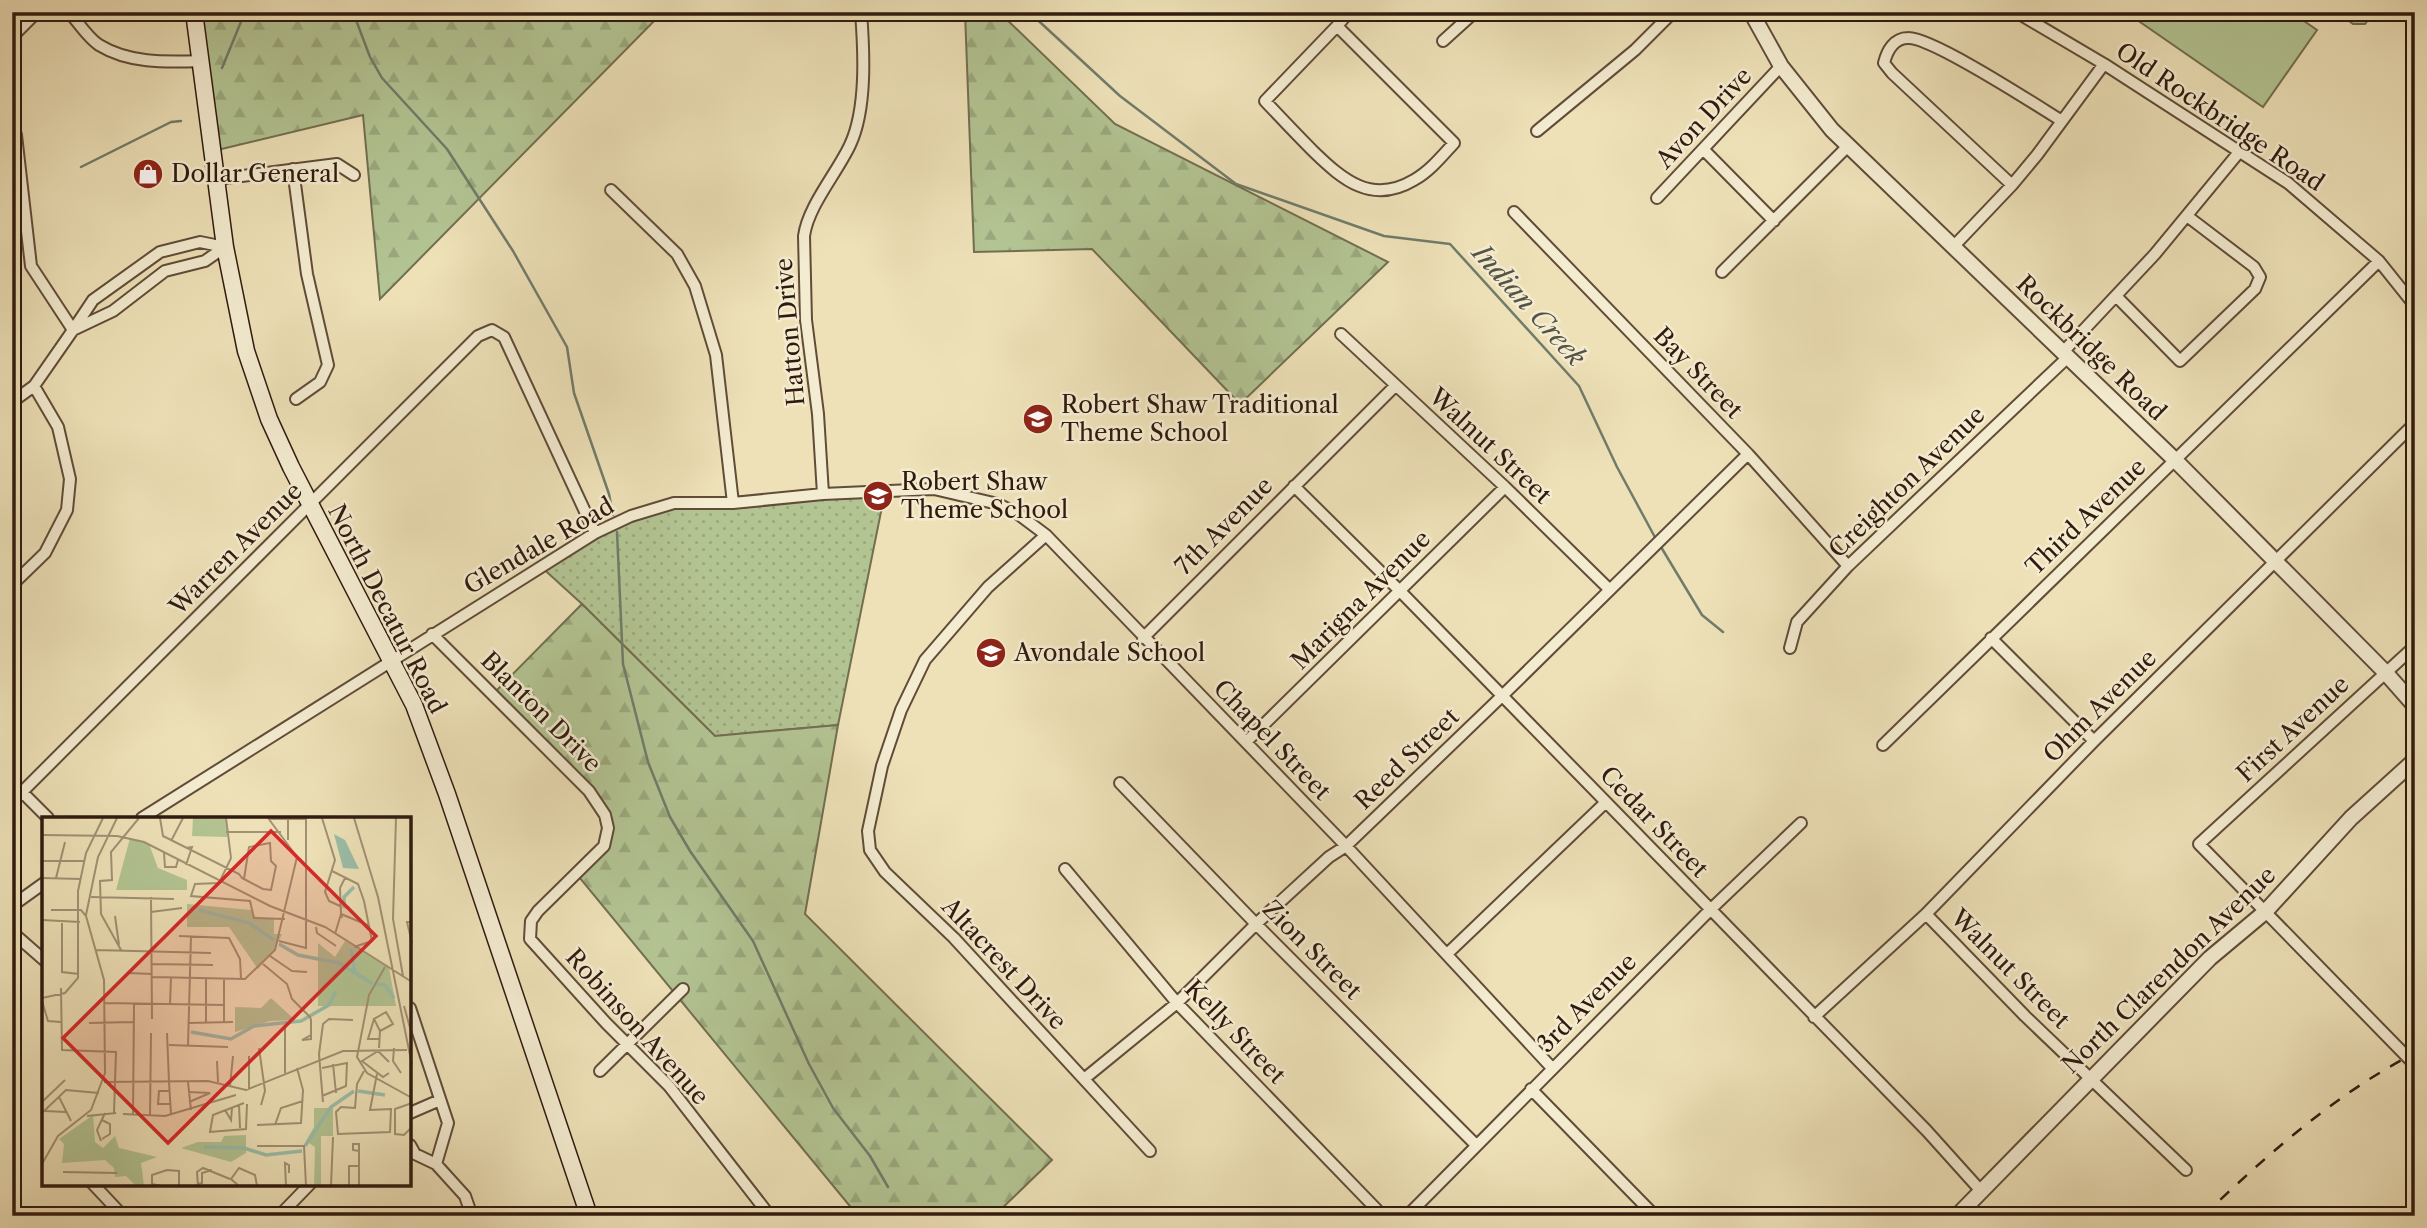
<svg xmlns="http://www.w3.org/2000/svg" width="2427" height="1228" font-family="'Libre Caslon Text',serif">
<defs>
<pattern id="grass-dots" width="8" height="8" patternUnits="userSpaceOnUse" patternTransform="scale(1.75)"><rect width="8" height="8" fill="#b3c493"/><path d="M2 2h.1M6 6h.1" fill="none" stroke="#9aa87e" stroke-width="1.8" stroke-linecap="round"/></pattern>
<pattern id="forest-firs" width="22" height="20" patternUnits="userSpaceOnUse" patternTransform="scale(1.75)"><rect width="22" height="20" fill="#b3c493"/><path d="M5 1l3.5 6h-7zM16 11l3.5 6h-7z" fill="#9aa87e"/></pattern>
</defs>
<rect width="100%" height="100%" fill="#eee1b8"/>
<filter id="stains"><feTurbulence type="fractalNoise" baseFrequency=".00286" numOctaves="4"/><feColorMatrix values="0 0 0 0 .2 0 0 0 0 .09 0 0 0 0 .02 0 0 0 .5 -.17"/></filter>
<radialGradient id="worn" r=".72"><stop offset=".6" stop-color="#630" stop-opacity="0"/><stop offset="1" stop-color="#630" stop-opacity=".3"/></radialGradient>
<path fill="url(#grass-dots)" stroke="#726f51" stroke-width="2" d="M2337,12H2374L2365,24H2353Z
M885,492L838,725L715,736L582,604L538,564L615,521L684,502Z"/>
<path fill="url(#forest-firs)" stroke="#726f51" stroke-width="2" d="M188,12H663L380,299L363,115L209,152Z
M965,12H999L1115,124L1388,262L1240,404L1092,249L974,252Z
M582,604L715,736L838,725L805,914L1052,1160L994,1216H858L579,877L606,836L596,799L495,692Z"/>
<path fill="#b3c493" stroke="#726f51" stroke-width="2" d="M2291,12L2317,30L2263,107L2127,13Z"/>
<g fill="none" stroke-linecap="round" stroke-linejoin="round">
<path stroke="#707c6b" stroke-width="2.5" d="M353,12L370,57L382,78L447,149L513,251L567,347L574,393L609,494L613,515
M1029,12L1120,96L1236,184L1384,236L1450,244L1579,386L1617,467L1657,541
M222,68L245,12
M81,167L171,122L181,121
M617,532L623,664L648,762L670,817L690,851L753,941L809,1064L833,1108L870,1156L888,1187
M1661,547L1702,615L1723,632"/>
<g stroke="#604c39" stroke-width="14">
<path id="minor" d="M69,12C78,22 88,38 99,45C130,64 167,62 202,61
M2016,12L2104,64L2288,183L2379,261L2415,306
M1337,26L1454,143C1442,156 1430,171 1414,180C1372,205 1343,180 1314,152C1297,135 1281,118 1265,101Z
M1337,26L1349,12
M12,37L37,12
M1443,41L1475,12
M12,127L16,135L31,266L73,330L34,386L12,402
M1537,131L1635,50L1673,12
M1703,149L1774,221
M293,169L307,274L328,365L320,382L296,399
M218,179L337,164L354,175
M2012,185L1892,73L1884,63C1887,51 1894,38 1908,38C1932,37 2036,105 2062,121
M611,190L677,254L695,286L716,355L733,503
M1657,198L1781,66
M1514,212L1748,454L1848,566
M200,242L225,247L205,261L165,271L113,311L73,330L93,300L160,252Z
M1953,247L2012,185L2037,155L2104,64
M1722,272L1848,146
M2116,296L2180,361L2255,289L2260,277L2254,267L2187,216
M1341,334L1505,487L1609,589
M2063,352L2155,254L2240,151
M1294,486L1400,591L1927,1131L1981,1191
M823,494L818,414L806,320L804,236C808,206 837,173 850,145C867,109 864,51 861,12
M1046,535L988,587L925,660L901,710L882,766L868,831L870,850L885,872L954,938L1150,1151
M12,585L45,553L67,510L70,479L58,427L34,386
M432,634L589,791L605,815L608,828L604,846L538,911L531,921L530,939L606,1023L669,1086L770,1216
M1143,638L1395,386
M1991,638L2094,741
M2415,646L2199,844L2415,1065
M1790,648L1797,622L1848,566L2068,357
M1246,742L1505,487
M1883,745L2379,261
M1120,783L1256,924L1476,1145
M22,792L48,818
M12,802L478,336L492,330L504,337L595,533
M142,818L595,533L631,516L674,503H733L823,494L934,489L998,504L1018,514L1046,535L1346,846L1552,1068
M1065,869L1177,1003L1383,1216
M12,906L44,883
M1926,914L2025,1016L2186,1170
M12,932L44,960
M1447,954L1606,802
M410,1008L448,1123L436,1164L465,1196L472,1216
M1814,1017L1926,914L2094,741L2415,423
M600,1071L683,989
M1084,1079L1177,1003L1256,924L1329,857L1346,846L1502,696L1748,454
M1531,1089L1655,1216
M410,1113L440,1100
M410,1145L415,1154L436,1164
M93,1184L123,1216
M279,1216L310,1184
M1407,1216L1710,910L1801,823"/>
</g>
<g stroke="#604c39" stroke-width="18">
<path id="tertiary" d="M1751,12L1781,66L1832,130L2175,460L2385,672L2415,706
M1957,1216L2210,958L2265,912L2351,818L2415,760"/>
</g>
<g stroke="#301a0f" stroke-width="19">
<path id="secondary" d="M194,12L225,247L246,351L269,419L291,467L414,705L447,794L589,1216"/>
</g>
<use href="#minor" stroke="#f4ecd1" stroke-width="10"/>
<use href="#tertiary" stroke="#f4ecd1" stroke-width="14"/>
<use href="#secondary" stroke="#f4ecd1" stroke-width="16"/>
<path stroke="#301a0f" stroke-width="2.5" stroke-dasharray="12 12" stroke-linecap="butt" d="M2203,1216C2267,1155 2335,1094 2415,1053"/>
</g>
<defs>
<g id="shop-disc" transform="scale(1.575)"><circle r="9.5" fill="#8f2418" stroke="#f4ecd1"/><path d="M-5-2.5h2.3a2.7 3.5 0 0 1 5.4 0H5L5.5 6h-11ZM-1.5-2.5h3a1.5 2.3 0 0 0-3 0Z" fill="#fff"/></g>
<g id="school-disc" transform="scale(1.575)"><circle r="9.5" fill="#8f2418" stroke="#f4ecd1"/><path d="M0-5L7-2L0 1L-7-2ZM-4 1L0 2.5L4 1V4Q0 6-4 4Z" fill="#fff"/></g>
</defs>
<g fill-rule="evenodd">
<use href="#shop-disc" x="148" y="174"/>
<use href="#school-disc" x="1038" y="419"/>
<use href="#school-disc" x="878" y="496"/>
<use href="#school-disc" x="991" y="653"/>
</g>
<g text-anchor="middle" stroke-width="5" stroke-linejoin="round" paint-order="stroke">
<g font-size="24" fill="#301a0f" stroke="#f4ecd1">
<text transform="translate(2220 117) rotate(34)" y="8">Old Rockbridge Road</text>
<text transform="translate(1704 118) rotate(-47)" y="8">Avon Drive</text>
<text transform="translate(790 332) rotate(-95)" y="8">Hatton Drive</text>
<text transform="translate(2091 348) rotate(44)" y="8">Rockbridge Road</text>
<text transform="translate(1698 373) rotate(46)" y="8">Bay Street</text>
<text transform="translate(1490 446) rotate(43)" y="8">Walnut Street</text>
<text transform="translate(1907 482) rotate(-44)" y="8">Creighton Avenue</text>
<text transform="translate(2086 517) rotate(-44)" y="8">Third Avenue</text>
<text transform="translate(1224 526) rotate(-45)" y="8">7th Avenue</text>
<text transform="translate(539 546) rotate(-30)" y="8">Glendale Road</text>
<text transform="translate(236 549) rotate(-45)" y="8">Warren Avenue</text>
<text transform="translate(1361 600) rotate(-45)" y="8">Marigna Avenue</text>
<text transform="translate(387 609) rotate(63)" y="8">North Decatur Road</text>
<text transform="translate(2100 706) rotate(-45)" y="8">Ohm Avenue</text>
<text transform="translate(541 712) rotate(45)" y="8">Blanton Drive</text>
<text transform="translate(2293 729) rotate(-43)" y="8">First Avenue</text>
<text transform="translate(1272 740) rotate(46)" y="8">Chapel Street</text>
<text transform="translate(1407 759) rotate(-44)" y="8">Reed Street</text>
<text transform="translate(1654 822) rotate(46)" y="8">Cedar Street</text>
<text transform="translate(1312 950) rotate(45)" y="8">Zion Street</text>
<text transform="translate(1004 964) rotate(47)" y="8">Altacrest Drive</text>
<text transform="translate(2010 969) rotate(45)" y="8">Walnut Street</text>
<text transform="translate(2169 970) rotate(-44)" y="8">North Clarendon Avenue</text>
<text transform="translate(1587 1003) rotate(-45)" y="8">3rd Avenue</text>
<text transform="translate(637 1027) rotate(48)" y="8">Robinson Avenue</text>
<text transform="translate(1235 1032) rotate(46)" y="8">Kelly Street</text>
</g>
<g font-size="24" fill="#301a0f" stroke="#f4ecd1" text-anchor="start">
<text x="171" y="182">Dollar General</text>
<text x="1061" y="413">Robert Shaw Traditional<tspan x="1061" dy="28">Theme School</tspan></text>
<text x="901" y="490">Robert Shaw<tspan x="901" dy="28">Theme School</tspan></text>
<text x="1014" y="661">Avondale School</text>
</g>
<g font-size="26" font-style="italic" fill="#555345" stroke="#f4ecd1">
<text transform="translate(1529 305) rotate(48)" y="9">Indian Creek</text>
</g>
</g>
<g transform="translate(42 817)">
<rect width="369" height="369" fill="#eee1b8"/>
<path d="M151,1H185V20L150,19ZM210,117H240L232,134L216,152L200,129Z" fill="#b3c493"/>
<path d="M88,21L107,27L116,51L145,63V73H74ZM145,87L209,93L211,99L232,102V117H210L200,129L187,110H145ZM303,124L347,151L354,189H276V126L293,140ZM229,181L253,203L228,204L193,215V190L219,191ZM272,291H291V319H279V369H272L273,330L264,324L272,310ZM51,298L53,325L61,331L73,319L77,331L115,340L99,346L102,369H94L84,359L73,360L72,351L63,343L20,346L22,327L17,322ZM204,318V336L189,345L139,331L156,325H179L182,319Z" fill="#b3c493"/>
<path d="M292,17L303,23L317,52L301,51Z" fill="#9bbea9"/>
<path fill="none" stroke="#9bbea9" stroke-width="3.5" d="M307,91L302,89V80L312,70M157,93L207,106L232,123M237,127L256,138L297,146L331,167M309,132L313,156M334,167L343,168L352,181M149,215L189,222L212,209L259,204L287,188L294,174M316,274L343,278M263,329L289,290L312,274M162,330L202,331L224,338L260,334"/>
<path fill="none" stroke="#a29174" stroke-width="2" d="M118,1L121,19L197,57L200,61L202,62L221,72L229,73L234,49L229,44L228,26L207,30L202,62M184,1L189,41L177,66L153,67L149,79L208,84L212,101L243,102M246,1V23M280,1L293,43L283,75L287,84L298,89M312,1L336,80L370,248M354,1L351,102L361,159M226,2H264M184,15H239M0,18L75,19L102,25L228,89L283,110L370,165M129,24L141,1M144,31L150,30L144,48M122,36L123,50H134L136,43M0,44H42M290,54L316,67L322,84L330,124L312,130M0,61L39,62M14,61L23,25M303,61L298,71L299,97L328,109M49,80L132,82M109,80L110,202M109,95L140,91M44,98L56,40L75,1M73,99L77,128M0,103L38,105M20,104V155L37,157M370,105H365L370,126M274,110L275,116L294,129M293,117L299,97L300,101M137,119L187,121L198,142L199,162M237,124L264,131V1M54,133L169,136M79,133L59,97L58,64L70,63L69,35L97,1M228,139L250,154L265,155M110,147L171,148M221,147L245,167L250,182L268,200L269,203V222L260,223L269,218M343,150L327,178L315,240L325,256L370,281M86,156L110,157M110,160L203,162L233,133L255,40L226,1M182,162V205M19,171L20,233L74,235L72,296M0,181L23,176L36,161V74L44,36L61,1M0,184L6,204L19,205M63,186L182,188M128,188L129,161M362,189L370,218M332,202L326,222H337M47,206L91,205M146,206L191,205M164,206V162M125,216L127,265M127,228L186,230M146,229L149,119M217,231L223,274L219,288M337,231L338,214L332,202L344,195L351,207L338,214M352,231L351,244L359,256M207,239V272M175,244L176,265M347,245L336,234L320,244L341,260L347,256M291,247L294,276M322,254L315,267L313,291L299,290L294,295L296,317L348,315L349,292L328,293L335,257M243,256V210M62,265L166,264L204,273L301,234L365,233M127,265L129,297M146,265L149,293M188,269L191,239M128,274H117L116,287H128M146,275L168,276L147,285M280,279L304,269L305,246L280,251M17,280L29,304M0,285L23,263M281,285L277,237L281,207L287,202L311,203M202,286L171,298L168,315L204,312L205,287M370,286L353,292V317L362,318L370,310M197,288L198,311M183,293L189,303L190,291M3,294L24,295M0,296L24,273L57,276M81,297L123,299L194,278M91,298L92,187M45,299L74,296M108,300L109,216M215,308L259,306L261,273L255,251M233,308L239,291L261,284M60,322L68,317V307L60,303M59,324L55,313L63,296M215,329H262L264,369M0,347L16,319L49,293L63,256L62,163L44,99L39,93H9M21,355L75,356M156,367L160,366V356L170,353M119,369L110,367V358L125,353L137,354V369M156,369L155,355L161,351L188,362M197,369L189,362L197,351L213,358L215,369M244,369L243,346L247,348V356M289,369L291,320M307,369V349H317M317,369V327H311V333L317,334"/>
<path fill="#d62828" fill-opacity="0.15" stroke="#d62828" stroke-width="3.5" d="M229,14L334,119L126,326L21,221Z"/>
<rect width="369" height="369" fill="none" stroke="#301a0f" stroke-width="3.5"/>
</g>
<rect width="2427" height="1228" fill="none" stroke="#eee1b8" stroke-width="42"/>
<rect x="14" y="14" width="2399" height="1200" fill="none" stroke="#301a0f" stroke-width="3.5"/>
<rect x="21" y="21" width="2385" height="1186" fill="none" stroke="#301a0f" stroke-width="2"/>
<rect width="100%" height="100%" filter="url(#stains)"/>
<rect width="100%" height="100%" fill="url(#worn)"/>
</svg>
